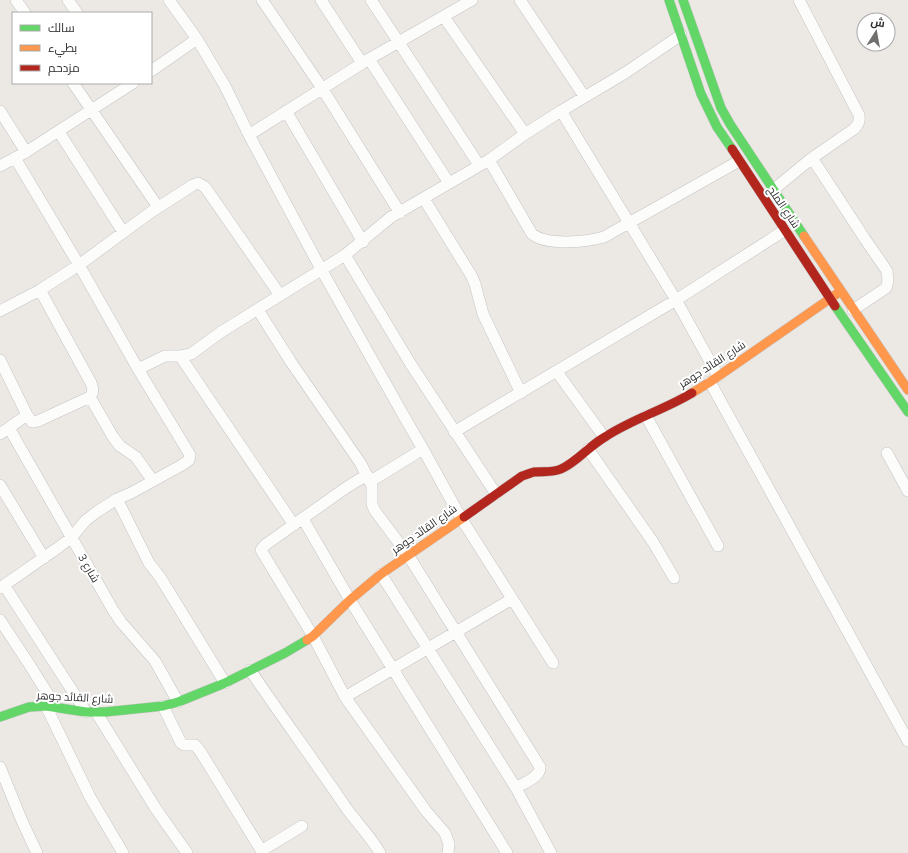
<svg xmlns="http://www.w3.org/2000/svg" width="908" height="853" font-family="'Nunito Sans',Cairo,sans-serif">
<rect width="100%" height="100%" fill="#ece8e4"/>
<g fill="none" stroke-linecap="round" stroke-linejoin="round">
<g stroke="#c5c4c5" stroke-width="12">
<path id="street" d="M16,0L25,13
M68,0L77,13
M169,0L197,39L225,86L249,135L321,269L405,418L423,449L461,518L553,663
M262,0L322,88L400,213
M321,0L362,63
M371,0L479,165
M520,0L584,96
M444,17L525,134
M369,59L449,183
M151,71L197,39
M73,83L158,207
M0,111L26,152
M286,111L363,242
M561,111L676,300L718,376
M59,132L123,232
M249,135L369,59L472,0
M812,158L865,239L887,271L888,281L886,288L853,310
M489,160L532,234C547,246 586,242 604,237L739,161
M0,166L26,152L133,83
M773,190L812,158L854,129C858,125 860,122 859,115L799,0
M424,199L471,275L475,284L483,314L521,393
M345,255L410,363L496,494
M258,310L291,362L361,464L372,486V504L375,511L408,555L540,767C541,777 523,783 516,788
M0,311L40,290L79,265L151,212L193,185L198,183L205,187L280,295
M180,356L294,525
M0,360L27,415L32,422L38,421L90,397C94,392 93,388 91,383L40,290
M138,369L165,356H180L191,354L221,332L345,255L391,217L489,160L525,134L561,111L625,73L681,35
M557,372L604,437
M710,382L908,741
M90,397L113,437L120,446L136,457L153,481
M646,416L718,546
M9,428L113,610L121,622L155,661L178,702
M454,432L676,300L785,230
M0,434L27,415
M588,449L653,542L674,578
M887,453L908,491
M367,475L347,487L265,545L261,550L313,636L345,697L426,811L445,833L449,844L448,853
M371,481L423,449
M0,485L44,558
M117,499L149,563L160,577L225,683
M303,519L350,600L507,853
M381,574L516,788L551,853
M4,585L86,712
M0,588L59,547L72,537L85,521L98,511L117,499L131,493L182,465L189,460L190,455L138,369L79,265L15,158
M0,620L29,664L56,707
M250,670C282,717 315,762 347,809C358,824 371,837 380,853
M345,697L512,599
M46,706L90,797L123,853
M163,706L181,743L184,745H195L200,751L263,853
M96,712L156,809L187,853
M0,767L22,821L37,853
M261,851L302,826"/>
</g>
<g stroke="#c5c4c5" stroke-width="10">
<path id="fast" d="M669,0L701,94L717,127L732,149
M683,0L721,108L730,124L804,236
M835,306L908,412
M0,717L29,707L46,706L86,712H105L163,706L178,702L225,683L285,653L307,640"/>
</g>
<g stroke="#c5c4c5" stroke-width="10">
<path id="slow" d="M804,236L908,390
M692,393L710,382L841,291
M307,640L313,636L350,600L381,574L464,517"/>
</g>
<g stroke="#c5c4c5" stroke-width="10">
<path id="jam" d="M732,149L835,306
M464,517L522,476C526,475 530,473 534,472C543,471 552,473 561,469C577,462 589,446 605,437C632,419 664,410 692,393"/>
</g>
<use href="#street" stroke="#fcfcfb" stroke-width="11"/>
<use href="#fast" stroke="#63d668" stroke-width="9"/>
<use href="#slow" stroke="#ff974d" stroke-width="9"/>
<use href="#jam" stroke="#b3261e" stroke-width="9"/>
</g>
<g text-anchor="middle" stroke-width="4" stroke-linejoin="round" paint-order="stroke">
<g font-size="11" fill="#2e2e2e" stroke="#fff">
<text transform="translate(784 207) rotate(56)" y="4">شارع الملح</text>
<text transform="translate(712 364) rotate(-33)" y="4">شارع القائد جوهر</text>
<text transform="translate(424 529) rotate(-35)" y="4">شارع القائد جوهر</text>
<text transform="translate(89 568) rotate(60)" y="4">شارع 3</text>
<text transform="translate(75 697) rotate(3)" y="4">شارع القائد جوهر</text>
</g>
</g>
<rect x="12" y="12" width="140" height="72" fill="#ffffff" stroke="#ababab"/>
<rect x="20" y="25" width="20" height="6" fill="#63d668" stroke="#ababab"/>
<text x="48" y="32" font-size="12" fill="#2e2e2e">سالك</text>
<rect x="20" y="45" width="20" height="6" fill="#ff974d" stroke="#ababab"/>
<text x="48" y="52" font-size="12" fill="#2e2e2e">بطيء</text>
<rect x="20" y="65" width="20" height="6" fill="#b3261e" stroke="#ababab"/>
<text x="48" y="72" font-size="12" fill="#2e2e2e">مزدحم</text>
<g transform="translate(876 32) rotate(11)"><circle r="19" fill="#ffffff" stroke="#ababab"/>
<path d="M0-3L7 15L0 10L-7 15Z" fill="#706f6e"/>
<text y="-6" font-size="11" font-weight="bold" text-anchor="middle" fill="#2e2e2e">ش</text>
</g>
</svg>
